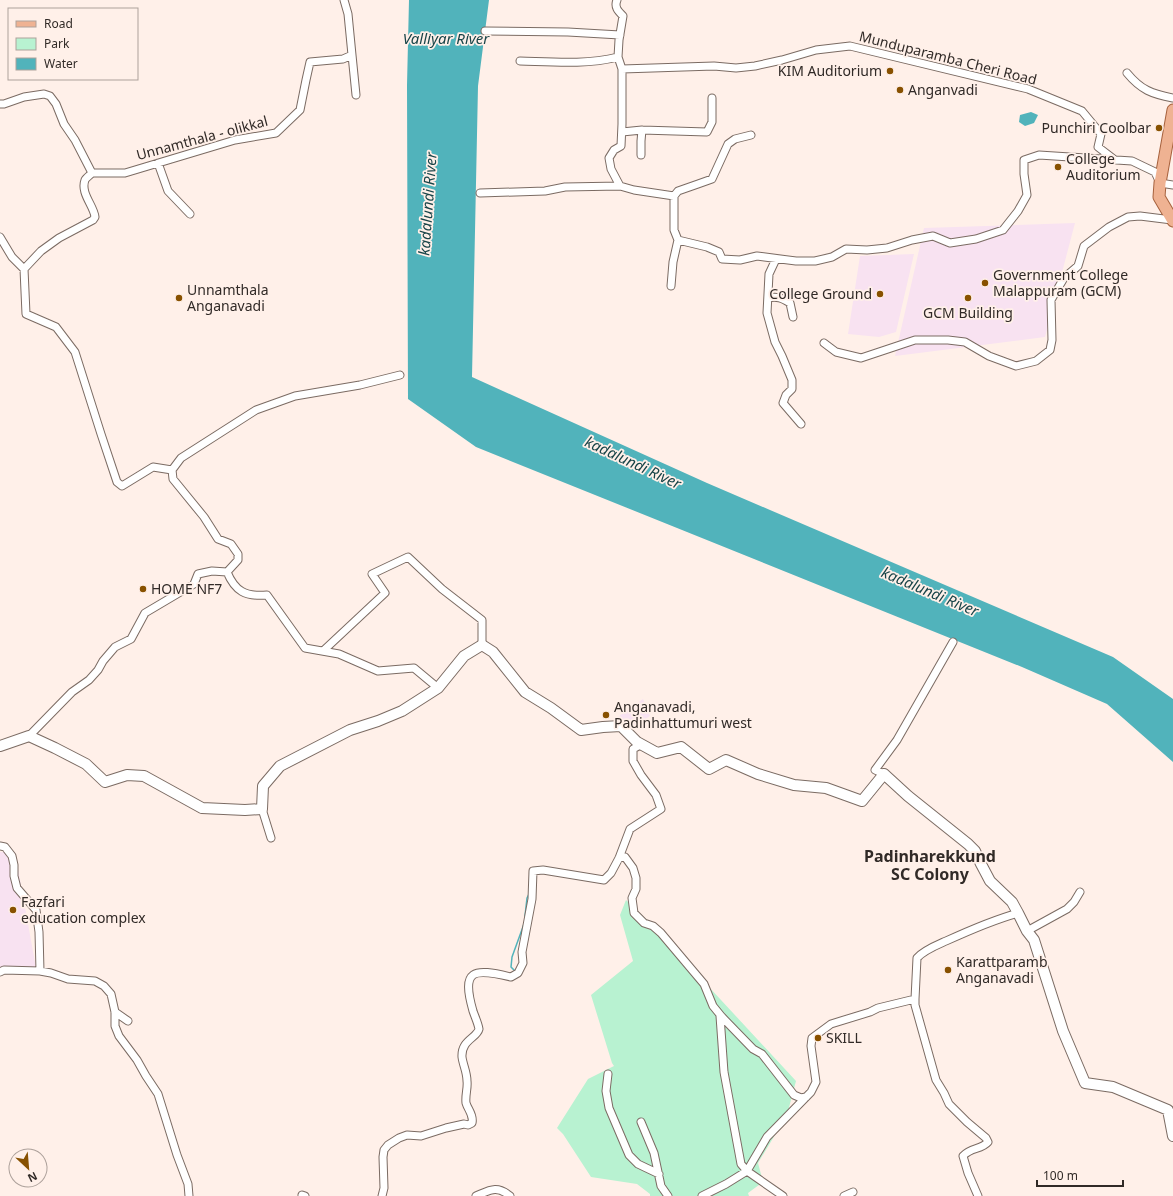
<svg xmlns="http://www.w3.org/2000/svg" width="1173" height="1196" font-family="'Noto Sans',sans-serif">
<rect width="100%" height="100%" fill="#fff0e9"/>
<path fill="#f8e2f1" d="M1075,223L1045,337L895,356L924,228Z
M914,254L896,332L879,337L848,334L860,256Z
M643,699L650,716L629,730L615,719Z
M0,852H15L36,968L0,974Z"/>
<path fill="#b8f2d1" d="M626,900L646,919L796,1081L787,1115L758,1163L763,1182L748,1193L749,1196H650V1194L637,1184L591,1177L563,1134L557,1128L588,1079L614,1066L612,1063L591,995L633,961L620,915Z"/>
<path fill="#51b3bb" d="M409,0H489L478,86L472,377L707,483L1113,657L1173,699V762L1107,704L1022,667L476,447L408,399L407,85Z
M1031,112L1038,115L1034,123L1025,126L1019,122L1020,115Z"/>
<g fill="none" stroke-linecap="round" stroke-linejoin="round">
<path stroke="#51b3bb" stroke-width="1.5" d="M525,916L527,898L529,894
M516,972L511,967L512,957L524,924"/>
<g stroke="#7b6b63" stroke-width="9">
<path id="minor" d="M617,0C614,7 618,11 623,16L619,40L618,57L622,69V124L621,146L614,150L609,158L611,169L620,186L634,190L674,196V230L678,240L707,247L719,252L722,259L740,260L757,256L796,261H815L832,257L846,249L867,250L887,248L912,240L933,236L950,243L976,239L1003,230L1018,211L1027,195L1024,174V160L1039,155L1132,161L1155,172L1160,183L1173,185
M485,31L568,32L620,35
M352,55L356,95
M520,61C553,62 586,65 618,57
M622,69L714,66L736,68L755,66L782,60L816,50L850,46L1028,89L1082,111L1101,134L1098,147L1115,160
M1127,73C1141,90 1152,94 1173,98
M0,104H4L24,97L44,94L50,96L56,104L64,124L75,140L92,173
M622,132L642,130L707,132L712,122V98
M641,155V141L642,130
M158,163L168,191L190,214
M480,193L545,191L565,187L620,186
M674,196L678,191L698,184L712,179L728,144L735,139L751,135
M0,237L12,257L24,269L26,314L56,327L75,352L101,434L117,482L122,486L153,467L172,470
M776,259L769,274L767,313L775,342L782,356L792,380V389L786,395L783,403L801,424
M24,269L41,251L59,238L93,220L95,217C94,206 80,193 85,180C86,178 90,175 92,173H125L235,140L276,133L300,110L306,80L310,62L343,59L352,55L348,14L344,0
M671,286L673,262L678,240
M768,298C777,296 782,298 790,303L793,317
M824,343L836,352L861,358L915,340H948L965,342L989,356L1016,366L1036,361L1050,350L1052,340L1051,300L1064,278L1078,266L1084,246L1109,227L1128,217L1140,216L1172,220
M227,572L238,560V554L231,544L218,539L204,517L173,479L172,470L181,458L256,410L295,396L360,385L400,375
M323,651L385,593L372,574L408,557L442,589L482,620V645
M29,736L72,692L89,680L98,670L103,661L115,647L131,639L145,613L194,584L198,574L212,571L227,572C235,591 245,597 267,595L305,648L339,654L378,671L414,668L438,688
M884,774L875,770L897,740L953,642
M262,809L271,838
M0,846L5,847L12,856L14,865V876L17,888L36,910L39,932L40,971
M619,858L625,857L633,868L636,878V889L632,898L634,913L644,923L653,926L661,933L704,984L713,1006L722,1017L753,1049L762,1054L794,1095L801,1098L806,1097
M1027,931L1067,909L1074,902L1080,892
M0,972L4,970L40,971L51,973L68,979L95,981L104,986L111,994L115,1012V1026L119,1036L137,1060L146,1076L158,1094L177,1155L188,1184L189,1196
M915,999V1005L936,1080L944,1093L949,1104L967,1122L986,1138L988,1142C981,1150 971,1147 963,1156L968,1173L978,1196
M115,1012L128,1021
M722,1017L720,1016L724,1072L741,1164L747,1171L783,1196
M608,1074L606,1091L609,1108L629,1155L638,1164L659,1174
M641,1122L654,1153L661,1186L668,1196
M302,1195L305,1196
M382,1196L384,1188L383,1157L384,1150L388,1145L399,1138L407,1135L421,1136L446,1128L464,1124L468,1125L472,1123C474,1115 468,1110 466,1103C465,1095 468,1088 467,1081C467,1072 463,1065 462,1057C461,1040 477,1038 479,1029C478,1023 475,1017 473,1011C461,969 473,968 511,977L518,973L523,963L522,952L532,899L533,871L543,870L604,880L611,873L619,858L630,829L661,809L656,795L641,775L633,761V749L642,744
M476,1196C490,1190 497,1185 510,1196
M702,1196L726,1184L747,1171L767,1137L811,1092L816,1082L811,1046L812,1038L831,1024L870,1012L878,1008L915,999L917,958C924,950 937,945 946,941C970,930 993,920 1018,913
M844,1196L853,1192"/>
</g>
<g stroke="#7b6b63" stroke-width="12">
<path id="secondary" d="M0,746L29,736L55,748L86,764L105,782L127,775L144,776L202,808L245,810L262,809L263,786L280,766L350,730L378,721L402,711L438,688L464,656L482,645L493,652L525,692L551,708L581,730L603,727L621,726L637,742L657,753L681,747L709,769L726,760L758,774L794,785L826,788L862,801L884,774L908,796L968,844L975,851L981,864L990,881L1012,902L1018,913L1027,931L1034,940L1063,1031L1085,1083L1113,1087L1168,1110L1173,1136"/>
</g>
<g stroke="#a6613d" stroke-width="13">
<path id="primary" d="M1173,110L1160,183L1159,197L1173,221"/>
</g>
<use href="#minor" stroke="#fff" stroke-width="7"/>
<use href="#secondary" stroke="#fff" stroke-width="10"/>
<use href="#primary" stroke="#efb292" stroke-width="11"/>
</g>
<g fill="#885100" stroke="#fff0e9" stroke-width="1.5">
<circle cx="890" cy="71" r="4"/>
<circle cx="900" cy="90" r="4"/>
<circle cx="1159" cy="128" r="4"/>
<circle cx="1058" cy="167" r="4"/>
<circle cx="985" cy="283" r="4"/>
<circle cx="880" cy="294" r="4"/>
<circle cx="179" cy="298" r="4"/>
<circle cx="968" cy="298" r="4"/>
<circle cx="143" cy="589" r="4"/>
<circle cx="606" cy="715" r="4"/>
<circle cx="13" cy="910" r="4"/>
<circle cx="948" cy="970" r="4"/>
<circle cx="818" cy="1038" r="4"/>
</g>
<g text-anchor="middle" stroke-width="3.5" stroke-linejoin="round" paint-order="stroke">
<g font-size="14" fill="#312a27" stroke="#fff0e9">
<text transform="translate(948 58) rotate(14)" y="5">Munduparamba Cheri Road</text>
<text transform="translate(202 138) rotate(-15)" y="5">Unnamthala - olikkal</text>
</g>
<g font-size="14" fill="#312a27" stroke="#fff0e9" text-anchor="start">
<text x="882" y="76" text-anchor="end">KIM Auditorium</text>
<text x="908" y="95">Anganvadi</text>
<text x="1151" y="133" text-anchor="end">Punchiri Coolbar</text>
<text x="1066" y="164">College<tspan x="1066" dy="16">Auditorium</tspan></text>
<text x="993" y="280">Government College<tspan x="993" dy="16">Malappuram (GCM)</tspan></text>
<text x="187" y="295">Unnamthala<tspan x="187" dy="16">Anganavadi</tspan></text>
<text x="872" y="299" text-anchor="end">College Ground</text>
<text x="968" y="318" text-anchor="middle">GCM Building</text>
<text x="151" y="594">HOME NF7</text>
<text x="614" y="712">Anganavadi,<tspan x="614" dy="16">Padinhattumuri west</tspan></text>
<text x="21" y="907">Fazfari<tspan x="21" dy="16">education complex</tspan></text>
<text x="956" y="967">Karattparamb<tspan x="956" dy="16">Anganavadi</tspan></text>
<text x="826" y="1043">SKILL</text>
</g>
<g font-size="15" font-style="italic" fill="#184448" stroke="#fff0e9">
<text x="446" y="44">Valliyar River</text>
<text transform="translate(428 204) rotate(-86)" y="5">kadalundi River</text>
<text transform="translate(633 463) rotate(25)" y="5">kadalundi River</text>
<text transform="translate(930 592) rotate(23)" y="5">kadalundi River</text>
</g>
<g font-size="16" font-weight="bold" fill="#312a27" stroke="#fff0e9">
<text x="930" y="862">Padinharekkund<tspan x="930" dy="18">SC Colony</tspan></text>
</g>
</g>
<rect x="8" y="8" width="130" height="72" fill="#fff0e9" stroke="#ada19b"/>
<rect x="16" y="21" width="20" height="6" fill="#efb292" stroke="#ada19b"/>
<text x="44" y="28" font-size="12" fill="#312a27">Road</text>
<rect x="16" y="38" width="20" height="12" fill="#b8f2d1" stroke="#ada19b"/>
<text x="44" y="48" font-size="12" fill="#312a27">Park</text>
<rect x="16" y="58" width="20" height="12" fill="#51b3bb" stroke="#ada19b"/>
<text x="44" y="68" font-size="12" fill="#312a27">Water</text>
<g transform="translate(28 1168) rotate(154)"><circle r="19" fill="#fff0e9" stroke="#ada19b"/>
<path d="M0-3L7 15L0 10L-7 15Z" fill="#885100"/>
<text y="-6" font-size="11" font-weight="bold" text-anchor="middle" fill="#312a27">N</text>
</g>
<path d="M1037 1180v6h86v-6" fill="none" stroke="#312a27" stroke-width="2"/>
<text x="1043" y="1180" font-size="12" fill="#312a27" stroke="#fff0e9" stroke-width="3" paint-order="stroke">100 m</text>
</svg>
